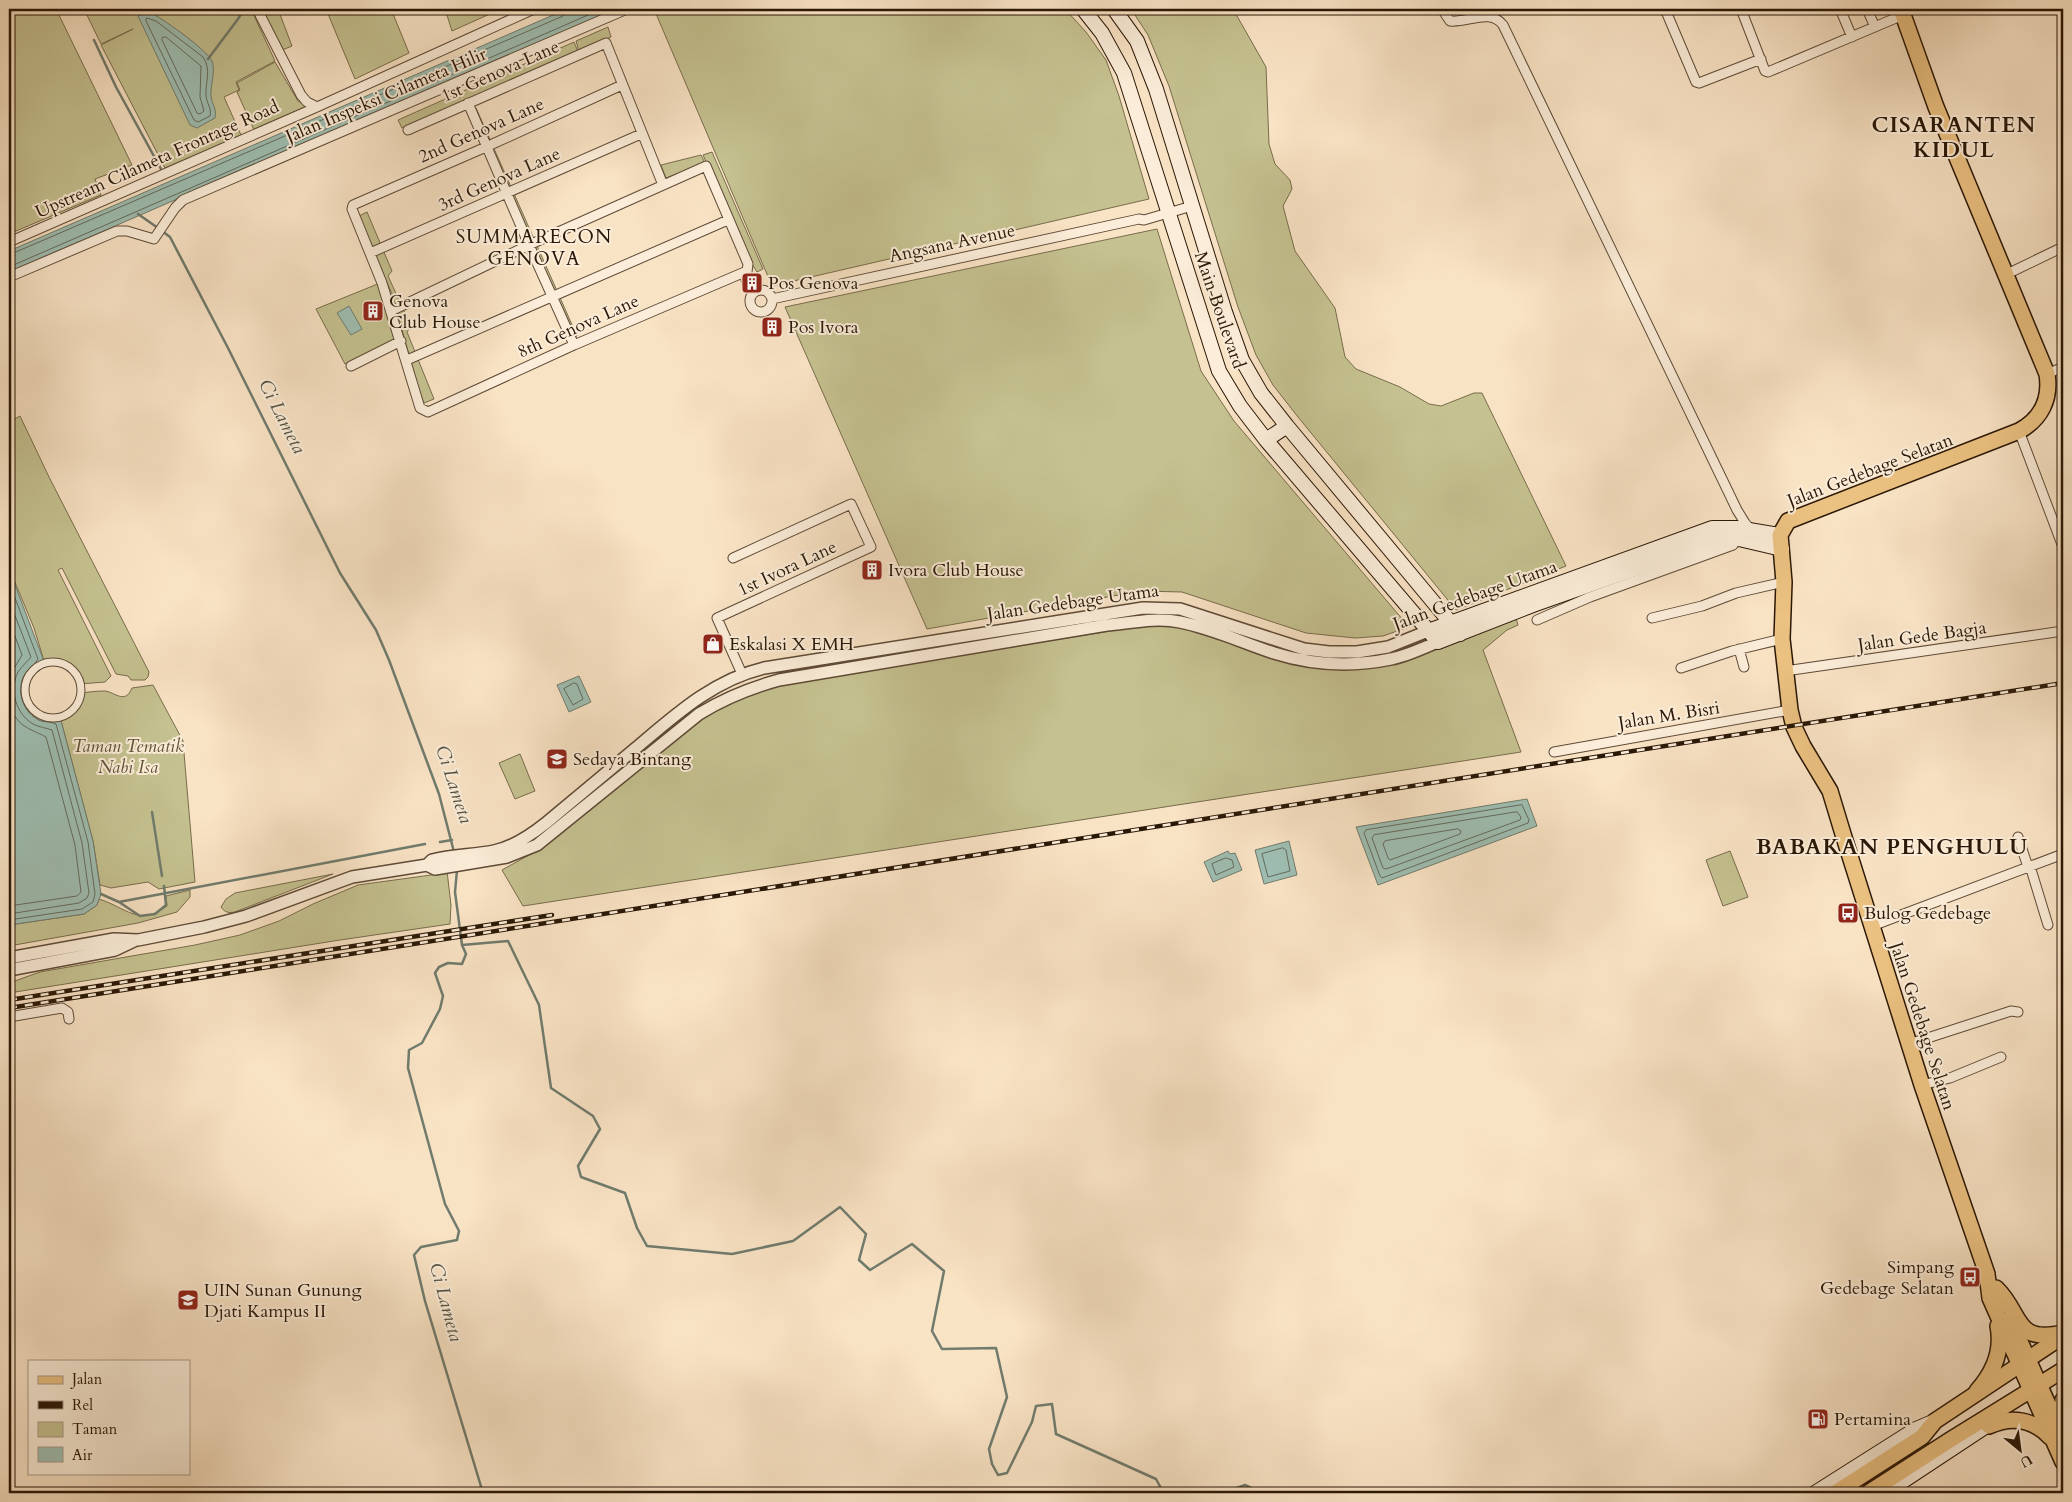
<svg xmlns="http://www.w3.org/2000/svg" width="2072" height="1502" font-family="Cardo,serif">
<rect width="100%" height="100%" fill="#f9e3c5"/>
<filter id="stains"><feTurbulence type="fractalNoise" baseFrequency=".004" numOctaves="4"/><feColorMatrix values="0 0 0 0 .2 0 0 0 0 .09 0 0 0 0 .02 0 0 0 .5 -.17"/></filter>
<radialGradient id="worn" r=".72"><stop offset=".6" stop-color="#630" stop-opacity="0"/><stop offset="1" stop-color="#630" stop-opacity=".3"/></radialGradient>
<path fill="#c5c190" stroke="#786c4b" d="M9,9H56L132,165L95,179L101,195L9,234Z
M84,9H251L275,61L236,82L239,90L224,97L241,135L165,168L101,45L133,29L101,44Z
M262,9H278L292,46L282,50Z
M326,9H391L409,53L355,79Z
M445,9H501L452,31Z
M654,9H1065L1086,32L1106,60L1119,96L1149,199L772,286Z
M1131,9H1233L1266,67L1269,144L1275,164L1290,180L1292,189L1283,206L1295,251L1335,308L1345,357L1356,369L1400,387L1429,404L1441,406L1474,393H1482L1566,566L1456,610L1298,417L1273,385L1256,355L1238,307L1169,86L1148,35Z
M608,27L611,37L579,51L576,41Z
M574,42L578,52L402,128L398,120Z
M275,62L298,101L308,106L254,130L237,92L240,90L237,83Z
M476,108L577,336L567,340L467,112Z
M712,152L763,269L757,272L752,264L703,155Z
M701,155L705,163L666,178L661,165Z
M367,212L392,271L388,276L411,326L407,332L434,399L424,403L420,394L392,294L359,216Z
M1157,229L1201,371L1234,421L1409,627L1383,636L1355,638L1306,633L1182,592L1141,591L927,629L785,307Z
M380,283L396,340L345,364L316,309Z
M20,416L50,479L149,672L148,677L145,680H131L128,676L116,674L62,568L58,570L111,676L105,682L80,684C75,668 61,660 45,664L34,628L9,568V422Z
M1516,618L1518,625L1507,630L1483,650L1521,752L523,906L502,870L540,849L555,838L702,718L725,703L780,685L1146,625L1178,627L1297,665L1358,669L1395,664Z
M153,685L183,741L195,882L159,889L148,882L111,888L100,885L93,841L60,717C71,712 78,705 81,693C89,692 97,691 105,691C115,692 125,705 132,688Z
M520,754L535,791L515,799L499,763Z
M1730,851L1748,897L1723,906L1706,860Z
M447,871L451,905L450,924L340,940L9,993V983L40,972L195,945L240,935L279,921L313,904L358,885L431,875Z
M333,874L235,912C229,913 225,913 221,907L226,899L235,893Z
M190,890V897L177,912L138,923L9,946V925L84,914L97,905L99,899C127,908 139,927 167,906L166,896Z"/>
<path fill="#9ebeb2" stroke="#707b6d" d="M567,9H615L9,272V251Z
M148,11C162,18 206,49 212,61C216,71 210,86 211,96C212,105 217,108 215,118L197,128L190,125L138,16Z
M349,306L362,329L351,335L337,313Z
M9,569L45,664C11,676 23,720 60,717L93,841L101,894L97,905L84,914L9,925Z
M579,676L591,702L569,712L557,685Z
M1527,799L1537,826L1378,885L1356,827Z
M1289,841L1297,875L1264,884L1255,850Z
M1228,851L1230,854L1235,853L1242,870L1213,882L1204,862Z"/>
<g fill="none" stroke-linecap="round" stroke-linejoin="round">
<path stroke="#646a5c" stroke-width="1" d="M147,18L156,21L203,57C212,70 205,82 206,96C207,104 212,109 210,116L198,122L194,120L146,21Z
M163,37H166L201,66L200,97L204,111L200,114L197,113L162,40Z
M9,255L563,16L567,9
M9,267L602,9
M9,582L38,659C35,665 29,668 25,674C15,690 23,714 41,721C46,722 52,722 56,724L88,842L95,894L93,902L82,909L9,920
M9,600L31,657C27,662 22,666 18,672C9,690 16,714 33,724C39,727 46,728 52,730L82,843L89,893L87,898L79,903L9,914
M9,620L22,655L9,677
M574,683L577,684L583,699L573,705L564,689Z
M9,705C19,728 27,727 46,737L75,845L81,892L77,896L9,906
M1522,805L1529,820L1528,823L1382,878L1380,876L1364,833L1366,830Z
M1517,812L1521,817L1520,820L1386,869L1383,868L1372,838L1374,835Z
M1458,829L1461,831L1460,834L1390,860L1388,858L1383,844L1385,841Z
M1283,848L1286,850L1290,871L1268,877L1262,854Z
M1226,858L1232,860L1234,867L1216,875L1212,864Z"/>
<path stroke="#707b6d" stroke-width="2.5" d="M94,40L116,87L161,169
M208,59L238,19L241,14L240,9
M138,214L158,228
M162,231L170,237L228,348L340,573L376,630L389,660L439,794L454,852
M152,812L162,876
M440,842L452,840
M457,870L455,892L462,945L466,954L462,964L448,963L439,967L435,973L443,996L440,1009L422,1043L409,1050L408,1068L445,1204L459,1231L457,1240L421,1247L414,1255L425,1301L483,1493
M101,894L119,902L425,844
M119,902L140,916L155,914L166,905L164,886
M462,945L508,941L539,1005L551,1088L593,1116L600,1129L578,1166L581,1177L625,1193L637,1228L647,1246L732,1254L793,1241L840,1207L866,1234L859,1260L870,1270L912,1244L944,1271L932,1331L942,1349L996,1348L1007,1397L989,1449L992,1464L998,1475L1007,1473L1032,1422L1036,1406L1052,1404L1056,1434L1156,1479L1162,1490L1161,1493
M1222,1493L1245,1485L1262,1493"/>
<path stroke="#dac4a8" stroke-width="9" stroke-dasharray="9 4.5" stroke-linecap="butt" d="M754,276L758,285
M746,280L750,289"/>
<g stroke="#5e4a36" stroke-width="9">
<path id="pedestrian" d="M25 690a28 28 0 1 1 56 0a28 28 0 1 1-56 0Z"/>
</g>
<g stroke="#5e4a36" stroke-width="11">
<path id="minor" d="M257,9L301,95L307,102L317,107
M1442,9L1450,21C1468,23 1490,8 1503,25L1737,510L1745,523L1752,531
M1665,9L1696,82L1699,83L1761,59
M1741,9L1765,71L1768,72L1903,15
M1840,9L1852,37
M1867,9L1875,27
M622,85L486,147L353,205L352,209L382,283L420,408L428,412L574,345L747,271
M468,103L529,245L574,345
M408,130L606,43L663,185
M9,242L317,107L534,9
M370,253L641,134
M2005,275L2063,247
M9,277L117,231H127L154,239L175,208L183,200L627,9
M750 301a11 11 0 1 1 22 0a11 11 0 1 1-22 0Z
M772,299L1139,219L1144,220L1192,206
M391,311L529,245L706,166L748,264L746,280
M407,360L728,220
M351,366L401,341
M2047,374L2063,367
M2019,431L2063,547
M733,558L851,504L871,547L717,618L742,674
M1652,618L1702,606L1736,593L1784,582
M1537,620L1590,597L1733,545
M1739,649L1744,667
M1681,668L1732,651L1782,639
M1785,671L2063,631
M1554,752L1790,710
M2018,837L2028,867
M2030,866L2048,925
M1872,926L2063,854
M9,1017L62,1008L68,1012L69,1019
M1909,1044L2011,1011L2018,1012
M1922,1085L1950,1078L2001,1057"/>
</g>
<g stroke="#5e4a36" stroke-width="14">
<path id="tertiary" d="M427,865L435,869L507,857L537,845L699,714C725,698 750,688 779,680L1107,625C1130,623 1156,617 1180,622C1212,628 1243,643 1274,653C1312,665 1352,667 1391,659C1407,656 1423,648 1438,642
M9,958L114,939L138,940L204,927L246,916L352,877L427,865L432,860C453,855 474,855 494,851C513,847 531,835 546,823C576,798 606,773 636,748C675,715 713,680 764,668L1143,608L1180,609L1304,649L1329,652H1357L1388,647L1428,631
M9,970L115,950L134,941"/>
</g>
<g stroke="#2a1706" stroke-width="16">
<path id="secondary" d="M1083,9L1102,33L1124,73L1219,371L1240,406L1266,440L1438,642L1533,605L1714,541L1739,539L1782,549
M1114,9L1137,41L1156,89L1225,312L1242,360L1261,393L1287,426L1460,634
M1266,440L1287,426
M1428,631L1712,528H1737L1780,535
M1815,1493L1916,1429L1935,1421
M1885,1493L1997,1419"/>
</g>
<g stroke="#2a1706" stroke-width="18">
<path id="primary" d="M1901,9L1936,107L2047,374C2051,399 2041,419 2019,431L1788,521L1780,535L1784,582L1782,639L1790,710L1794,727L1803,746L1830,791L1843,834L1922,1085L1987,1274L1990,1298L2063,1462
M1996,1288C2023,1314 2013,1344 2063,1333
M2010,1319L2063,1438
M1977,1391C1994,1372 2003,1351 1998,1326
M1989,1426C2011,1416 2033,1419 2050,1437
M2061,1428L2063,1400"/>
</g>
<g stroke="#2a1706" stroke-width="18">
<path id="trunk" d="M1835,1493L1922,1437L1935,1421L2063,1336
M1868,1493L1950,1440L2063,1370"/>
</g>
<use href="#pedestrian" stroke="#fbedd9" stroke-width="7"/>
<use href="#minor" stroke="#fbedd9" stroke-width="9"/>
<use href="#tertiary" stroke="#fbedd9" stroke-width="11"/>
<use href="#secondary" stroke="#fbedd9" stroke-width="14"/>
<use href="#primary" stroke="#ecc282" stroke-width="15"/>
<use href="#trunk" stroke="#ecc282" stroke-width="15"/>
<g stroke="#2a1706" stroke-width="4.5">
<path id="rail" d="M9,1000L552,915
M9,1008L2063,683"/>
</g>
<use href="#rail" stroke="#fbedd9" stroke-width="2.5" stroke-dasharray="8" stroke-linecap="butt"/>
</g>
<defs>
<g id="building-square" transform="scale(1.125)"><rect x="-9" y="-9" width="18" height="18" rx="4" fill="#8f2418" stroke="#fbedd9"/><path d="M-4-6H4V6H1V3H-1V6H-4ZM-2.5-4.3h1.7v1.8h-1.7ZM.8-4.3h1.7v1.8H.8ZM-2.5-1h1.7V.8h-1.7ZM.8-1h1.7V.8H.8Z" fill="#fff"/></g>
<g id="shop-square" transform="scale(1.125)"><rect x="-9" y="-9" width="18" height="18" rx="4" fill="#8f2418" stroke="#fbedd9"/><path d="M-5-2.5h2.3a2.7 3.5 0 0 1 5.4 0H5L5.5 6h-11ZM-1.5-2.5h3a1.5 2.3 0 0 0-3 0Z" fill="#fff"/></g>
<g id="school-square" transform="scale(1.125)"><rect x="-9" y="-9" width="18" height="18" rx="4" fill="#8f2418" stroke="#fbedd9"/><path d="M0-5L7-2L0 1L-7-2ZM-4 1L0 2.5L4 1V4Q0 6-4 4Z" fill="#fff"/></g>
<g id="bus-square" transform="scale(1.125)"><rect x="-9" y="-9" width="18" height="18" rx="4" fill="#8f2418" stroke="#fbedd9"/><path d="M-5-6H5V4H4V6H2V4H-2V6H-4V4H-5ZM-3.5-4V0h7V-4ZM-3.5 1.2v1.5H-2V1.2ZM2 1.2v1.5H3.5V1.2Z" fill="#fff"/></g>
<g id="university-square" transform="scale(1.125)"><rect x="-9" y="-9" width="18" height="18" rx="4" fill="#8f2418" stroke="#fbedd9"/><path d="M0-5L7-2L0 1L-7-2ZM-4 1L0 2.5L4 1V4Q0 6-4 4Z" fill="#fff"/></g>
<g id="fuel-square" transform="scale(1.125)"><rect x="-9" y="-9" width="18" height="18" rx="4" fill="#8f2418" stroke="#fbedd9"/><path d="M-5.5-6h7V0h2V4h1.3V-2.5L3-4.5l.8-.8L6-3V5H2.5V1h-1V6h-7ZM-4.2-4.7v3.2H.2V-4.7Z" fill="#fff"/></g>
</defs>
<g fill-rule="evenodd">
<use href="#building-square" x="752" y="283"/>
<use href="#building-square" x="373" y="311"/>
<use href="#building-square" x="772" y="327"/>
<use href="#building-square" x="872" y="570"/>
<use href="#shop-square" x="713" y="644"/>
<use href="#school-square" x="557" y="759"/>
<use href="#bus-square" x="1848" y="913"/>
<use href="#bus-square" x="1970" y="1277"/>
<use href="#university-square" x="188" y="1300"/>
<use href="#fuel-square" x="1818" y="1419"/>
</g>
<g text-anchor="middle" stroke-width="4" stroke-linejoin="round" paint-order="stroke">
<g font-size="18" fill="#2a1706" stroke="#fbedd9">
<text transform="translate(500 71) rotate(-24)" y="6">1st Genova Lane</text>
<text transform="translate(386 95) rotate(-23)" y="6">Jalan Inspeksi Cilameta Hilir</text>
<text transform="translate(481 130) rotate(-24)" y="6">2nd Genova Lane</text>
<text transform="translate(157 159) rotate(-24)" y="6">Upstream Cilameta Frontage Road</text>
<text transform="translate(499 179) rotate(-24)" y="6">3rd Genova Lane</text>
<text transform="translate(952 243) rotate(-12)" y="6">Angsana Avenue</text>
<text transform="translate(1220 310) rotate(71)" y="6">Main Boulevard</text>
<text transform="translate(578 326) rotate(-24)" y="6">8th Genova Lane</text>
<text transform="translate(1870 470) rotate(-21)" y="6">Jalan Gedebage Selatan</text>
<text transform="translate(787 568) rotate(-25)" y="6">1st Ivora Lane</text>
<text transform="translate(1475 595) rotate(-20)" y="6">Jalan Gedebage Utama</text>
<text transform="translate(1073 602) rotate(-8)" y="6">Jalan Gedebage Utama</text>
<text transform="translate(1922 636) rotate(-8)" y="6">Jalan Gede Bagja</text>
<text transform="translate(1669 715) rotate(-9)" y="6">Jalan M. Bisri</text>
<text transform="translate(1923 1026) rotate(72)" y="6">Jalan Gedebage Selatan</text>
</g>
<g font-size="18" fill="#2a1706" stroke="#fbedd9" text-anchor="start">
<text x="768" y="289">Pos Genova</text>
<text x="389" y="307">Genova<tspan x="389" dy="21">Club House</tspan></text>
<text x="788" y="333">Pos Ivora</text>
<text x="888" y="576">Ivora Club House</text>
<text x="729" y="650">Eskalasi X EMH</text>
<text x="573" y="765">Sedaya Bintang</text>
<text x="1864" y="919">Bulog Gedebage</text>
<text x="1954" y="1273" text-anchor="end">Simpang<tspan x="1954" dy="21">Gedebage Selatan</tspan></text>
<text x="204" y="1296">UIN Sunan Gunung<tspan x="204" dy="21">Djati Kampus II</tspan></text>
<text x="1834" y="1425">Pertamina</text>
</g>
<g font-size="18" font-style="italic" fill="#605236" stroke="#fbedd9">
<text x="128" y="752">Taman Tematik<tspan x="128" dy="21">Nabi Isa</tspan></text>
</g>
<g font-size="19" letter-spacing="1" fill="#2a1706" stroke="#fbedd9">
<text x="534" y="243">SUMMARECON<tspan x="534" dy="22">GENOVA</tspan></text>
</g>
<g font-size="19" font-style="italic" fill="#535142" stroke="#fbedd9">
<text transform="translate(283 416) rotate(63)" y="7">Ci Lameta</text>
<text transform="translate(455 784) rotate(72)" y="7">Ci Lameta</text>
<text transform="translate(447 1302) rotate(75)" y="7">Ci Lameta</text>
</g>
<g font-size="22" font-weight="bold" letter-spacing="1" fill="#2a1706" stroke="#fbedd9">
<text x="1954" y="132">CISARANTEN<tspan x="1954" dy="25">KIDUL</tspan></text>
<text x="1892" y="854">BABAKAN PENGHULU</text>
</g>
</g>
<rect width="2072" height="1502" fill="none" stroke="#f9e3c5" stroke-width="30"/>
<rect x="10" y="10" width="2052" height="1482" fill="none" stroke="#2a1706" stroke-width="2.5"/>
<rect x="15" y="15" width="2042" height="1472" fill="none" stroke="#2a1706"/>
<rect x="28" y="1360" width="162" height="115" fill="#fbedd9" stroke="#a79785"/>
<rect x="38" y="1376" width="25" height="8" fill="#ecc282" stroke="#a79785"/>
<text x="72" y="1384" font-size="15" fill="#2a1706">Jalan</text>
<rect x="38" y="1401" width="25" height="8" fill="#2a1706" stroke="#a79785"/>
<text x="72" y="1410" font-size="15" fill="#2a1706">Rel</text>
<rect x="38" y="1422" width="25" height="15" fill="#c5c190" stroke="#a79785"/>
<text x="72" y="1434" font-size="15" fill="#2a1706">Taman</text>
<rect x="38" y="1447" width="25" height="15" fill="#9ebeb2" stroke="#a79785"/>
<text x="72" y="1460" font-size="15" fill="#2a1706">Air</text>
<g transform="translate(2020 1450) rotate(151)" stroke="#fbedd9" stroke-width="4" paint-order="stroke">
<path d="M0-4L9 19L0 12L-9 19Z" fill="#2a1706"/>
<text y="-8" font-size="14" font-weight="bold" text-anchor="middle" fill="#2a1706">U</text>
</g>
<rect width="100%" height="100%" filter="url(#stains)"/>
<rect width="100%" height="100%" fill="url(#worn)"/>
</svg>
